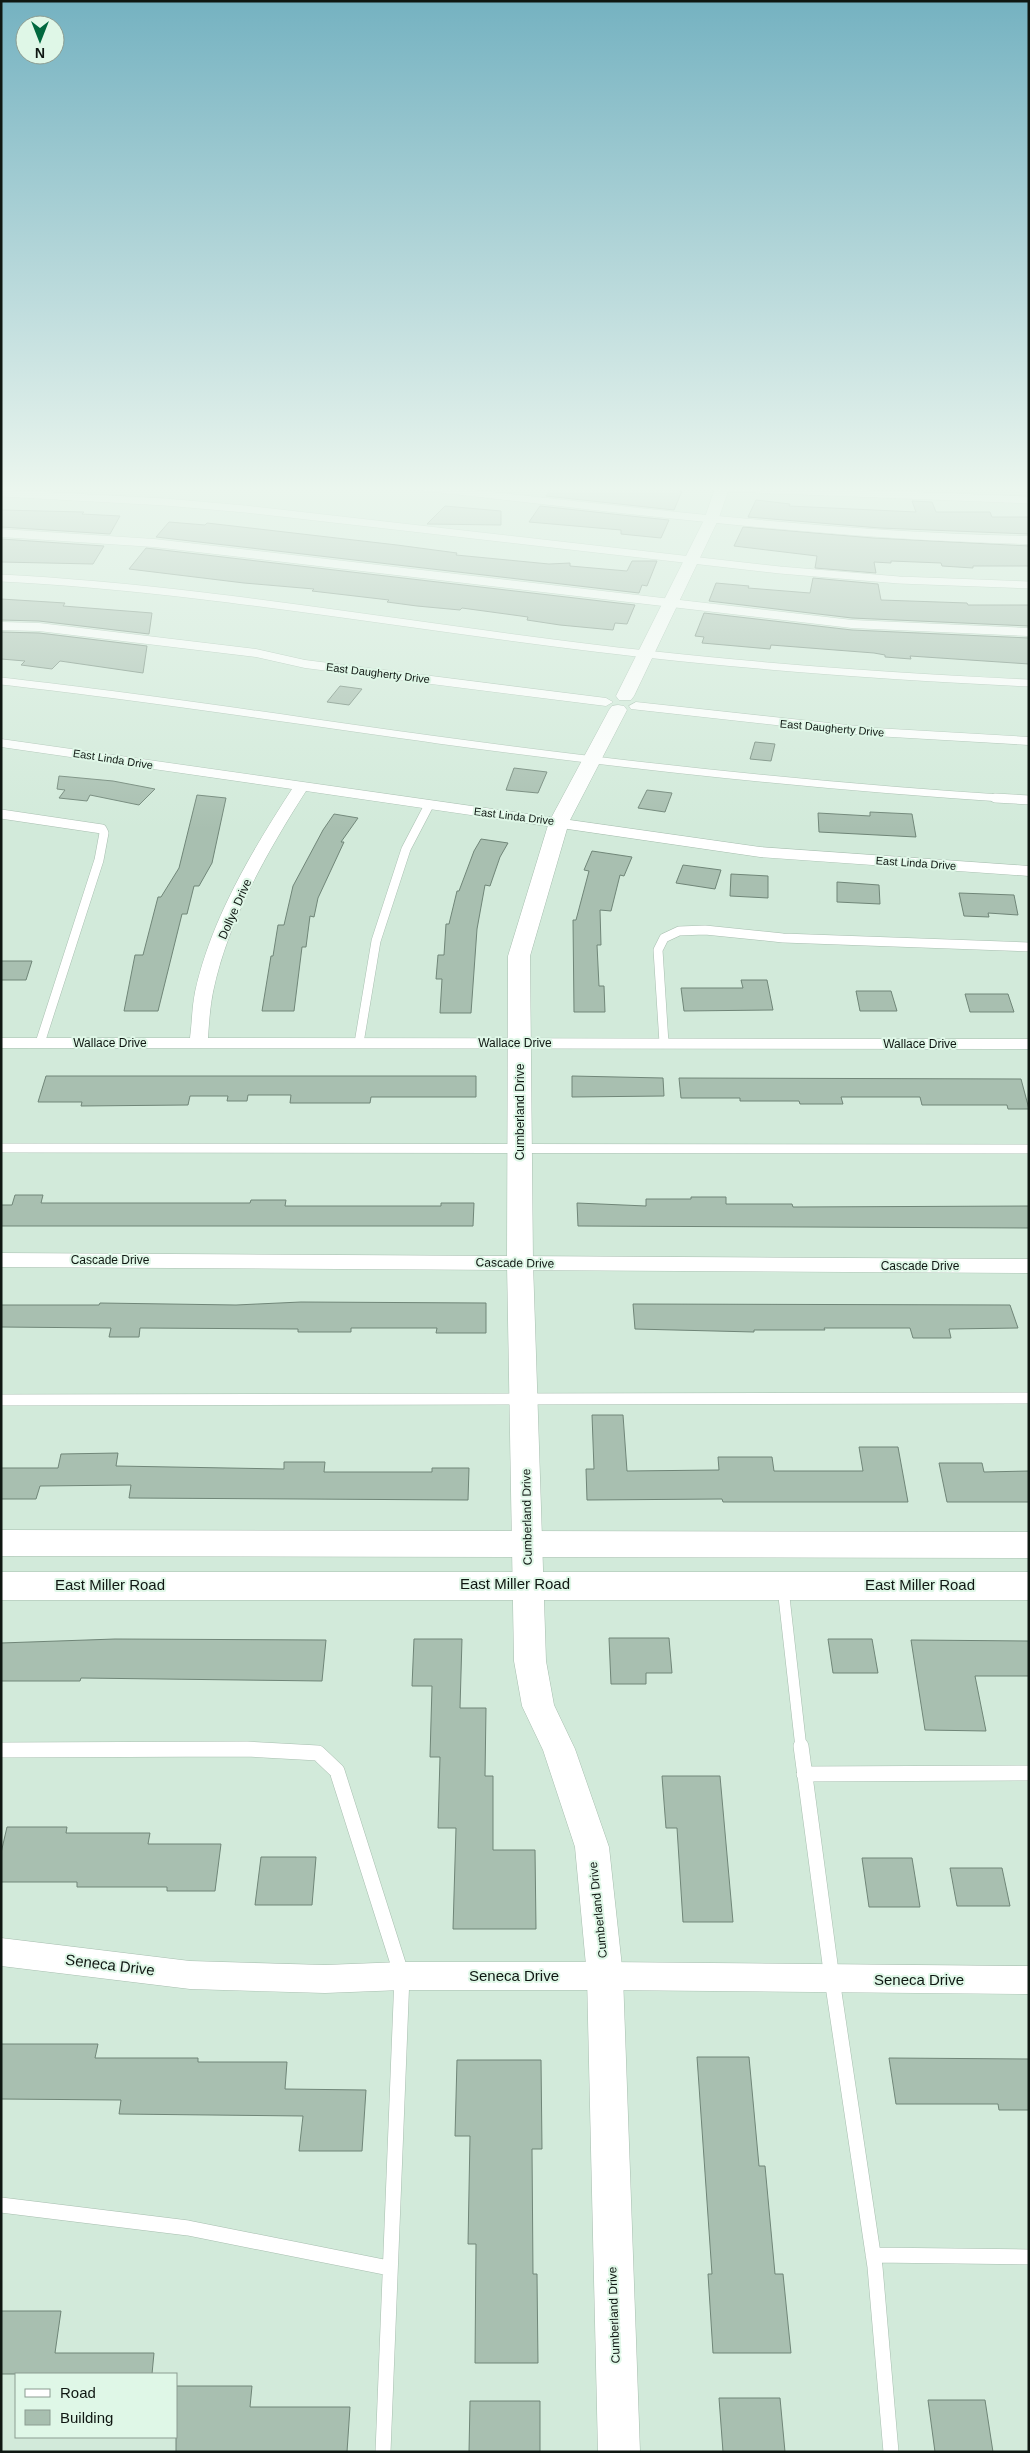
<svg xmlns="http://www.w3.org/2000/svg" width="1030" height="2453" font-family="Arial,sans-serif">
<rect width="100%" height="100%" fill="#d2eada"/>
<path fill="#a8bfb0" stroke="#708678" d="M553,486H614L682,491L674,510L546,496Z
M756,500L790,504L789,506L916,512L912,501L932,502L936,512H990L992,517H1029V534L880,528L748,517Z
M445,506L501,511V525L427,524Z
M540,506L640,517L669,520L661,538L621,534V530L529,522Z
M1,510L84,512L82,514L120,516L110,534L1,527Z
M169,522L205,525L207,523L397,545L457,553L456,555L549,564L570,563V566L627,571L632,561H657L647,586L642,585L639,593L156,537Z
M743,527L873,538L1029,546V566H973V568L942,566L941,563L891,561V563L874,562L876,573L815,568L817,556L734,546Z
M1,539L104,546L93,564L1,562Z
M146,548L154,549L635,605L627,624L615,623L613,630L560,625L527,620L528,617L462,608L460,610L417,606L387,602L389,600L312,591L314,589L244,583L129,569Z
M813,578L878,584L881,600L967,603L968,605H1029V626L852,618L709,601L716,583L749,586L748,588L810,593Z
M1,599L65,603L63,606L152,613L149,634L39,621L1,620Z
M704,613L852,630L1029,638V664L910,656L911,659L885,657V655L874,653L771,645L770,649L702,643L704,637L695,636Z
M1,632L39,633L147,646L143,673L60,661L52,669L21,665L25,661L1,659Z
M340,686L362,689L349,705L327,702Z
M755,742L775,744L771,761L750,759Z
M514,768L547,772L538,793L506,790Z
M59,776L113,781L155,789L139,805L90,795L87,801L59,798L65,790L57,789Z
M647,790L672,793L665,812L638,808Z
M197,795L226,798L212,863L199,886H194L187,914H182L158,1011H124L135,955H143L158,897H161L179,868Z
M870,812L912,814L916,837L819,832L818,813L870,816Z
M334,814L358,818L341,842H344L318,898L314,917L310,916L306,947H302L294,1011H262L271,956H273L278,925H284L293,886L323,830Z
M481,839L508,843L500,857L490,886L485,885L477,929L471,1013H440L442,979H436L438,955H444L446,924H449L457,891H459L474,851Z
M592,851L632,857L624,876L620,875L611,911L600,910L601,945H597L599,986H604L605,1012H574L573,920H576L589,871L584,870Z
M683,865L721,870L715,889L676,883Z
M731,874L768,876V898L730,896Z
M837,882L879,885L880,904L837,902Z
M959,893L1014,895L1018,915L988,913L989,917L964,916Z
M1,961H32L26,980H1Z
M741,980H767L773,1010L684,1011L681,988H743Z
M856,991H891L897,1011H860Z
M965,994H1008L1014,1012H970Z
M46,1076H476V1097H371L370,1103H290L291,1095H248L247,1101H227L228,1096H190L188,1105L81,1106L82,1102H38Z
M572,1076L663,1078L664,1096L572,1097Z
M679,1078L1021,1079L1029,1109H1008L1007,1105H922L920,1097H841L843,1104H800L799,1101H740V1098H681Z
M15,1195H43L41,1203H250L251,1200H286L285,1206H441V1203H474L473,1226H1V1205H12Z
M691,1197H726V1204H792L793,1207L1029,1206V1228L578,1226L577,1203L646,1206V1199H691Z
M301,1302L486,1303V1333H436L437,1328H351V1332H298V1329L140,1328L139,1337H109L111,1328L1,1327V1305H99L100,1303L236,1305Z
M633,1304L1010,1305L1018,1328L949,1329L951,1338H913L910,1328H824L825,1330H754V1332L635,1329Z
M592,1415H623L627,1471L719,1470L718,1457H772L774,1471H863L859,1447H898L908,1502H723L722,1499L587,1500L586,1469H594Z
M118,1453L116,1466L284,1469V1462H325L324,1472H432V1468H469L468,1500L129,1498L131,1485L40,1486L36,1499H1V1468H58L61,1454Z
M939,1463H982L984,1472L1029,1471V1502H947Z
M609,1638H669L672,1673H646V1684H611Z
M115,1639L326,1640L322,1681L81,1678L80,1681H1V1643Z
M414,1639H462L460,1708H486L485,1776H493V1850H535L536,1929H453L456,1828H438L440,1757H430L432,1686H412Z
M828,1639H872L878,1673H833Z
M911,1640L1029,1641V1676H975L986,1731L925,1730Z
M662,1776H720L733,1922H683L677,1828H666Z
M7,1827H67L66,1833H150L148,1844H221L215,1891H167V1887H77V1882H1V1853Z
M261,1857H316L312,1905H255Z
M862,1858H912L920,1907H869Z
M950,1868H1002L1010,1906H957Z
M1,2044H98L95,2058H198V2062H287L285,2089L366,2090L362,2151H299L303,2116L119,2114L121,2100L1,2099Z
M697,2057H749L759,2166H765L775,2274H783L791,2353H713L708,2274H712Z
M889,2058L1029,2059V2110H999L998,2104H896Z
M457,2060H541L542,2149H532L533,2274H537L538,2363H475L476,2244H468L470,2136H455Z
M1,2311H61L55,2353H154L152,2374H1Z
M176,2386H252L250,2407H350L347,2452H176Z
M719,2398H780L785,2452H723Z
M928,2400H985L993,2452H935Z
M470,2401H540V2452H469Z"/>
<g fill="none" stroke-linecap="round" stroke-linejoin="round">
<g stroke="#a7beaf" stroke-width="8">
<path id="service-far3" d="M723,488L1029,500
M1,493L165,502L245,509L780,570L899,580L1029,585
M1,578C217,589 431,631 646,654C773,668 901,677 1029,683
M1,681C147,697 293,720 438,740C630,766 822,787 1015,799"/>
</g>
<g stroke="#a7beaf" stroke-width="10">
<path id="service-far2" d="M995,798L1029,800
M1,814L102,829L104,833L99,860L40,1043
M359,1043L376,941L406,849L429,805
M664,1043L658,950L664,938L679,931L705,930L783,938L1029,947
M1,1148L1029,1149"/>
</g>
<g stroke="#a7beaf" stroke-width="12">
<path id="service-far1" d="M1,1400L1029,1398
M783,1588L801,1748"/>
</g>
<g stroke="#a7beaf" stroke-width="16">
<path id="service" d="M801,1746L832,1979L875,2267L891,2452
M1,1750L247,1749L318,1753L337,1771L402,1976L383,2452
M804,1774L1029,1773
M1,2205L188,2228L389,2268
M873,2255L1029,2257"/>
</g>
<g stroke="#a7beaf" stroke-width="1">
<path id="minor" d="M402,486H436C634,507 830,532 1029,536V544C821,539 615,512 408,489Z
M1,529L154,539L852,620L1029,628V636L852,628L154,547L1,537Z
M1,622L39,623L256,649L305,660L606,698L613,702L606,706L305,668L256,657L39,631L1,630Z
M636,702L875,728L1029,737V745L875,736L631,709L629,706Z
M1,739L760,847L1029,866V876L760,857L306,791C267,852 228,920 213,992C210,1007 209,1023 208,1038L1029,1039V1049L1,1048V1038H190C192,1023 192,1007 195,992C211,919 252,851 292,789L1,747Z
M1,1253L1029,1259V1273L1,1267Z
M1,1938L190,1961L325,1965L402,1962H605L1029,1966V1994L605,1990H402L325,1993L190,1989L1,1966Z"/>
</g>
<g stroke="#a7beaf" stroke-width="1">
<path id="tertiary" d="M716,486H730L718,520L634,696L631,700H619L616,696L704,520Z
M618,705L624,706L627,710L569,822L530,956L533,1263L546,1661L554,1705L575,1749L609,1847L623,1976L640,2452H598L587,1976L575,1847L543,1750L522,1706L514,1661L507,1263L508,956L549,822L609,710L612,706Z"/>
</g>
<g stroke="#a7beaf" stroke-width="1">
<path id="secondary" d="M1,1530L1029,1532V1558L1,1556Z
M1,1572H1029V1600H1Z"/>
</g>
<use href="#service-far3" stroke="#fff" stroke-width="7"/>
<use href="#service-far2" stroke="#fff" stroke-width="9"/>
<use href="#service-far1" stroke="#fff" stroke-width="11"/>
<use href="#service" stroke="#fff" stroke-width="15"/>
<use href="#minor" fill="#fff" fill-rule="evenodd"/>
<use href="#tertiary" fill="#fff" fill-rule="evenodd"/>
<use href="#secondary" fill="#fff" fill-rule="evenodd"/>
</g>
<linearGradient id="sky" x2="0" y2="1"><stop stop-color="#75b2c1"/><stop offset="0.59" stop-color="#ebf6ee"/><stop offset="1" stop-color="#ebf6ee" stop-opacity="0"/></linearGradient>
<rect width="1030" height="829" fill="url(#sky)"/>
<g text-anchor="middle" stroke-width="4" stroke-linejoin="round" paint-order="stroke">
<g font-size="11" fill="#0f1712" stroke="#dff7e7">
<text transform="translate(378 673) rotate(7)" y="4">East Daugherty Drive</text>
<text transform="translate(832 728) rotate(5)" y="4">East Daugherty Drive</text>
<text transform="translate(113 759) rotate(9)" y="4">East Linda Drive</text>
<text transform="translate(514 816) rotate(7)" y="4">East Linda Drive</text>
<text transform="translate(916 863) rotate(4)" y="4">East Linda Drive</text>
</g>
<g font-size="12" fill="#0f1712" stroke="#dff7e7">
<text transform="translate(235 909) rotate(-66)" y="4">Dollye Drive</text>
<text x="110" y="1047">Wallace Drive</text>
<text x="515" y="1047">Wallace Drive</text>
<text x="920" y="1048">Wallace Drive</text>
<text transform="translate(520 1112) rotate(-90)" y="4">Cumberland Drive</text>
<text x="110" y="1264">Cascade Drive</text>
<text transform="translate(515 1263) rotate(1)" y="4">Cascade Drive</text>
<text x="920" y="1270">Cascade Drive</text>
<text transform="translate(527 1517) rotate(-91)" y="4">Cumberland Drive</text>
<text transform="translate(598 1910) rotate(-96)" y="4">Cumberland Drive</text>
<text transform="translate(614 2315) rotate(-92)" y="4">Cumberland Drive</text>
</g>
<g font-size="15" fill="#0f1712" stroke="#dff7e7">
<text x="515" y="1589">East Miller Road</text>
<text x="110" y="1590">East Miller Road</text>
<text x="920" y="1590">East Miller Road</text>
<text transform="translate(110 1965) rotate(7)" y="5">Seneca Drive</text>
<text x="514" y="1981">Seneca Drive</text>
<text x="919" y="1985">Seneca Drive</text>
</g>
</g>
<rect width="1030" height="2453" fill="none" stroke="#0f1712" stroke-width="5"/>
<rect x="15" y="2373" width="162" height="65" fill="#dff7e7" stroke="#8c9d92"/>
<rect x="25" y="2389" width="25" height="8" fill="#ffffff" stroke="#8c9d92"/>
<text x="60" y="2398" font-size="15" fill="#0f1712">Road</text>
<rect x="25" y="2410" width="25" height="15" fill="#a8bfb0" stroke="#8c9d92"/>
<text x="60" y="2423" font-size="15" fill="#0f1712">Building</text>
<g transform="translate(40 40) rotate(180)"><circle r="24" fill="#dff7e7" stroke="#8c9d92"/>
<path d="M0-4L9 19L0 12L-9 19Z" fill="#00683e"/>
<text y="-8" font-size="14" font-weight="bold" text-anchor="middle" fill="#0f1712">N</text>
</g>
</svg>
